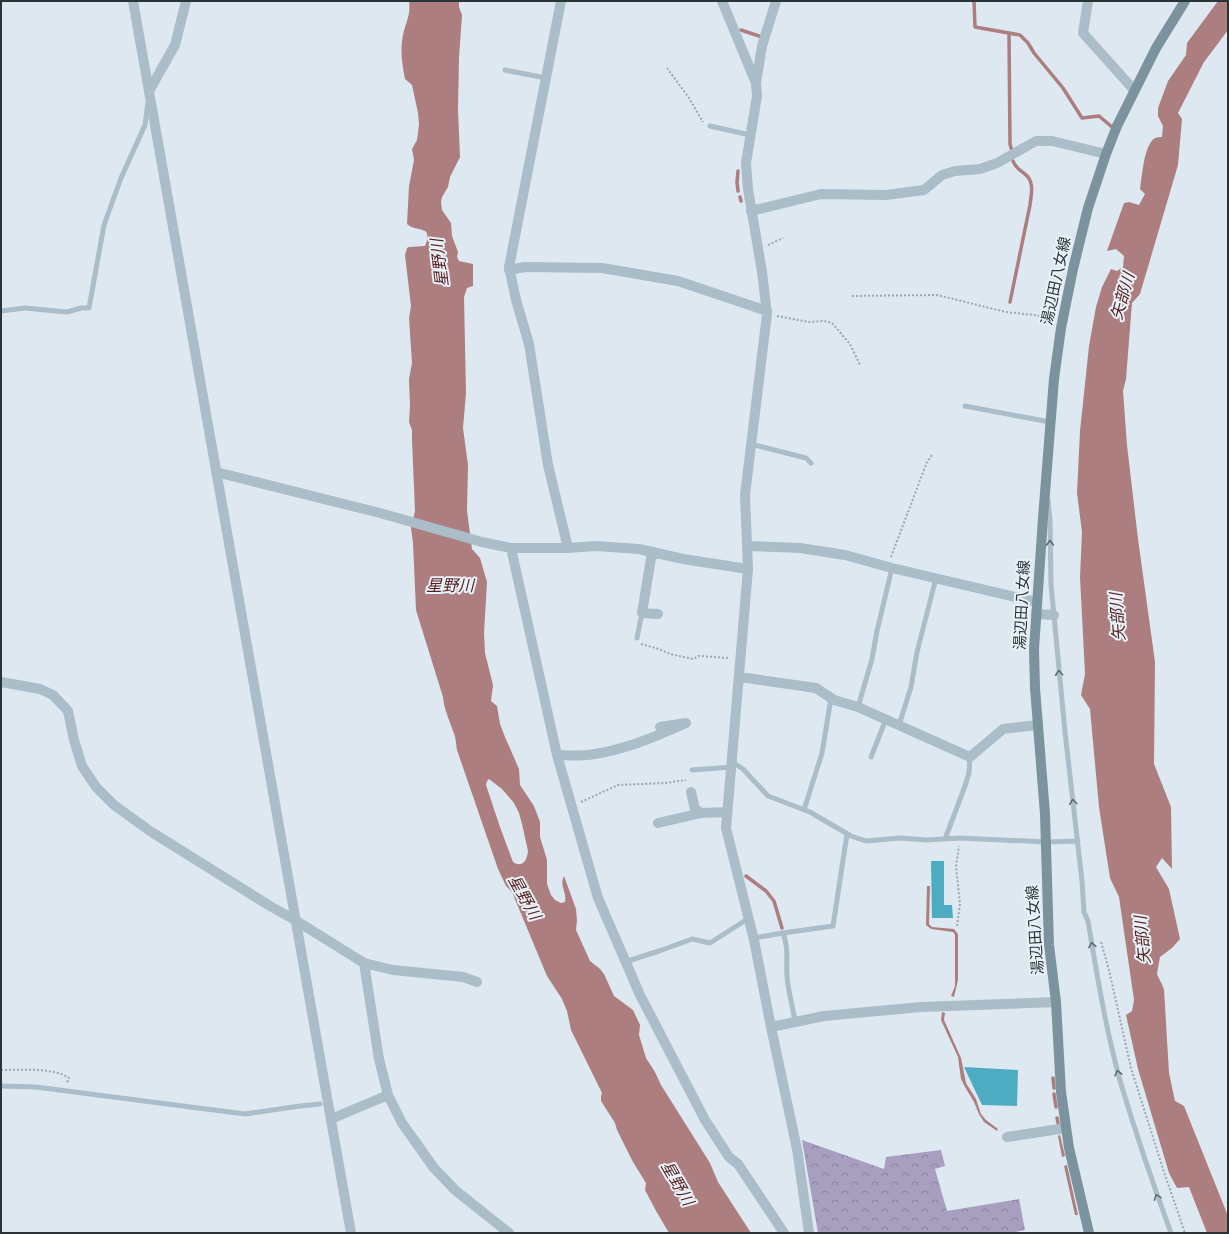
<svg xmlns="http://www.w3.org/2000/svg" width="1229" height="1234" font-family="'Exo 2','Noto Sans JP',sans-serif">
<defs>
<pattern id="forest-crowns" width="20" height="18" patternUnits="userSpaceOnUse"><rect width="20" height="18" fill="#a79ec0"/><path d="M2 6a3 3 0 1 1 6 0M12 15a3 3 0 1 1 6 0" fill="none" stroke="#88829d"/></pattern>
</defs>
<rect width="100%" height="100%" fill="#dee8f1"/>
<path fill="url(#forest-crowns)" d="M802,1140L884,1169L886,1157L941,1150L945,1166L935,1169L947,1211L1019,1199L1025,1230L1010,1233H818Z"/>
<path fill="#ad7e7f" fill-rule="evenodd" d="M409,1H459V7L462,15L459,58L458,109L460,157L450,177L448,187L442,197L441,202L442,210L451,223L452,236L458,252L457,257L459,261L473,264V286L467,288L464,297L466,393L463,428L468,465L467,511L472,549L480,558L487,582L484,633L485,653L493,685L491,701L497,706L500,724L505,737L519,769L520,785L534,806L540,822V837L547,860V884L551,895L555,900L561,903L565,902C567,891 559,886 564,876L576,909L577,920L576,930L590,961L600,969L604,974L614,996L633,1010L640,1025L639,1035L646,1058L655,1072L661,1085L710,1163L718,1182L751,1233H669L655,1209L645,1190L646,1183L633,1162L617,1130L615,1123L601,1101V1096L602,1093L571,1030L567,1011L562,999L547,976L512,892L506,886L498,869L457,750C456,744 456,737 453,731C449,719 444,709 443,697L416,610L413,543L411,528L415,511L412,440V430L409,422L410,406L409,379L412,363L409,318L411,306L405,255L407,248L409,247L425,246C434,224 417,233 407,224L409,186L414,160L412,149L417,140L419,125L418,113L412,85L405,79C402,64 400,50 403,35C406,21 411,15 409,1ZM489,779L502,789L514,803L519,813L522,824L528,851C527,861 522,868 513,862L500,827L486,785L487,781Z
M1218,1H1228V30L1204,62L1178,113L1182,119L1178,165L1140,294L1132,303L1126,379L1123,391L1127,445L1138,539L1155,662L1154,764L1171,807L1172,869L1162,858L1156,867L1169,889L1180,939L1172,948L1160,957L1157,974L1164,989L1169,1073L1175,1101L1184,1106L1228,1216V1233H1207L1189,1187L1177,1188L1169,1173L1138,1069L1126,1015L1132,1011L1134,1000L1119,897L1110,878L1099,807L1090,709L1081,695L1085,674L1080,577L1082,532L1077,493L1080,431L1089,346L1096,307L1102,287L1111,269L1117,271L1123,267L1124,256L1116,249L1107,251L1124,203L1129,202L1139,205L1145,194L1140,189C1142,177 1144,144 1155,138C1157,137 1160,137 1162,137L1163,126L1158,116V108L1168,81L1186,55L1187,43Z
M927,886H930L929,924L932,927L954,929L958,934V980L954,997L951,996L955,986V935L953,932L931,929L926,925Z
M942,1012L945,1013L944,1020L961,1058L966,1083L976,1099L981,1114L986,1120L998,1129L997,1131L984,1122L979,1114L974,1102L965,1087L961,1079L958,1057L941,1020Z
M1060,1135L1065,1156L1062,1157L1058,1136Z
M1067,1165L1078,1215H1075L1064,1166Z"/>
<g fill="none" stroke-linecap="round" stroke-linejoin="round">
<path stroke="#ad7e7f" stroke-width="3.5" d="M974,1L975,27L1020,35L1028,43L1034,53L1063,88L1082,118L1099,116L1112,127
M741,30L762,37L761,38
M1009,34L1010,144L1012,151
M738,191L737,182L738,171
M740,197L741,201
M1010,302L1030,205C1031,196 1034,185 1028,177C1022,170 1016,170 1013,161
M746,876L766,891L774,901L782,928
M1053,1078L1054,1088
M1054,1094L1056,1107
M1057,1118L1058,1123"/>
</g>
<path fill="#4dacc1" d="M931,861H944V905H952L953,918H932Z
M964,1067L1018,1070L1017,1106L982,1105Z"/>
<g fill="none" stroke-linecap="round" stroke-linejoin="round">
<path stroke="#94a9b5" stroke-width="2" stroke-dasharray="2 2" stroke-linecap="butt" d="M667,68L689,98L703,122
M768,245L783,238
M852,296L937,295L1006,312L1052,317
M777,316L809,322L824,321L832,323L850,344L860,365
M891,557L922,475L927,462L932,455
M641,644L659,649L670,654L693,659L699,656L729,658
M581,802L618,785L665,783L686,780
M957,926L960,904L956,866L959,846
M1101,942L1109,970L1131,1068L1164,1172L1185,1233
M1,1070C20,1070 53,1067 69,1078L67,1083"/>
<path stroke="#aabdc9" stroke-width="5" d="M505,70L546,78
M710,126L750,135
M1,311L25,308L67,312L81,308H89L104,225L121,178L145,125L148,102
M965,406L1050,422
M751,444L806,458L811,463
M1048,500L1050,520L1051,584L1065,732L1082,881L1084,912L1088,921C1097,975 1106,1031 1121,1084C1136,1134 1153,1184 1171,1233
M637,638L642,613
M858,707L872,659L877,631L892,568
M899,725L911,687L917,652L936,578
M871,757L886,719
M732,762L743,769L768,796L810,812L851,836L866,841L901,838L926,840L960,838L1046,842L1078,841
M692,770L732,767
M804,810L822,753L831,698
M945,839L965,786L969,773L970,757
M783,933L833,926L847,834
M754,938L783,933C789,949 786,960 787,976C788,991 793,1007 795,1022
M625,962L662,950L692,939L710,943L749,918
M1,1086L36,1087L245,1114L300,1106L320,1104"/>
<path stroke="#aabdc9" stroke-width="10" d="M561,1L509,267L516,300L529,344L548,465L568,548
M1088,1L1083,33L1134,90
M756,83L762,46L776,1
M149,91L175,45L186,1
M751,211L821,194L886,195L924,190L942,175L955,171L980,169L997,163L1036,141H1052L1106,154
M509,270L525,267L602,268L678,281L767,311
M762,272L767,314L745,495L748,569L726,828L754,940L771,1027L797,1149L809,1233
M216,472L380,513L482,542L511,548H568L596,546L639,549L683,559L748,569
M748,546L800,548L845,555L892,568L1037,602
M511,548L557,755L598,898L640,995L705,1120L729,1157L738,1164L784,1233
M652,552L642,613L658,614
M1036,614L1054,615
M740,677L816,688L834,700L858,707L970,757L1003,729L1038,725
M1,682L40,689L53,695L68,711L74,740L82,766L96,787L114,805L150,831L270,906L295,920L364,963L379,1059L388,1095L402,1123L434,1168L455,1190L509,1233
M557,755C567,755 578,756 588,755C622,751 655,737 686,723L660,727
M691,792L695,809L701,813L727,812
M658,823L701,813
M364,963L393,970L463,977L477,982
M771,1027L824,1016L921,1007L1056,1002
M331,1119L388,1095
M1007,1137L1066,1128"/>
<path stroke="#aabdc9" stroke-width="10" d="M133,1L351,1233
M722,1L756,83L757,96L746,163L748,189L762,272"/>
<path stroke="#7b939d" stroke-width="10" d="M1089,1233L1069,1148L1061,1092L1056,1002L1049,945L1045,814L1035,688L1034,649L1043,518L1054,379L1061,328L1073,269L1088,208L1106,154L1117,126L1156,48L1185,1"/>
</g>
<defs><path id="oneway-chevron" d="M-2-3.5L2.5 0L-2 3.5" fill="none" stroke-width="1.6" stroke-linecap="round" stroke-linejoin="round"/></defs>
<g stroke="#5d6b71">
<use href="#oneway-chevron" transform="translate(1050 543) rotate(-91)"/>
<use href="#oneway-chevron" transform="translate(1059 673) rotate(-95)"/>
<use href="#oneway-chevron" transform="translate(1073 802) rotate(-97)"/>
<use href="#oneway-chevron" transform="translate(1092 945) rotate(-100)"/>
<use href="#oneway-chevron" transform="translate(1118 1073) rotate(-103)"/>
<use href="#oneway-chevron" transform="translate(1157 1197) rotate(-111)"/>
</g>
<g text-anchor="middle" stroke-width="4" stroke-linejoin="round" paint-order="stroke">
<g font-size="15" fill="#293437" stroke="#eaf2f9">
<text transform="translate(1056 281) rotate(-78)" y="5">湯辺田八女線</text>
<text transform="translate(1022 605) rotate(-87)" y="5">湯辺田八女線</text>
<text transform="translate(1035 930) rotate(-94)" y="5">湯辺田八女線</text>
</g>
<g font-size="16" font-style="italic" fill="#572120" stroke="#eaf2f9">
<text transform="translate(439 263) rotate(-97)" y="6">星野川</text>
<text transform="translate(1122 296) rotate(-74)" y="6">矢部川</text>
<text x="450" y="591">星野川</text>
<text transform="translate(1117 617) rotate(-94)" y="6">矢部川</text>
<text transform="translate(525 897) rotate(61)" y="6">星野川</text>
<text transform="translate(1142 940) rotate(-95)" y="6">矢部川</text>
<text transform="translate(678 1183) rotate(60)" y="6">星野川</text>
</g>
</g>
<rect width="1229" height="1234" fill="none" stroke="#293437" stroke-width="4"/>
</svg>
